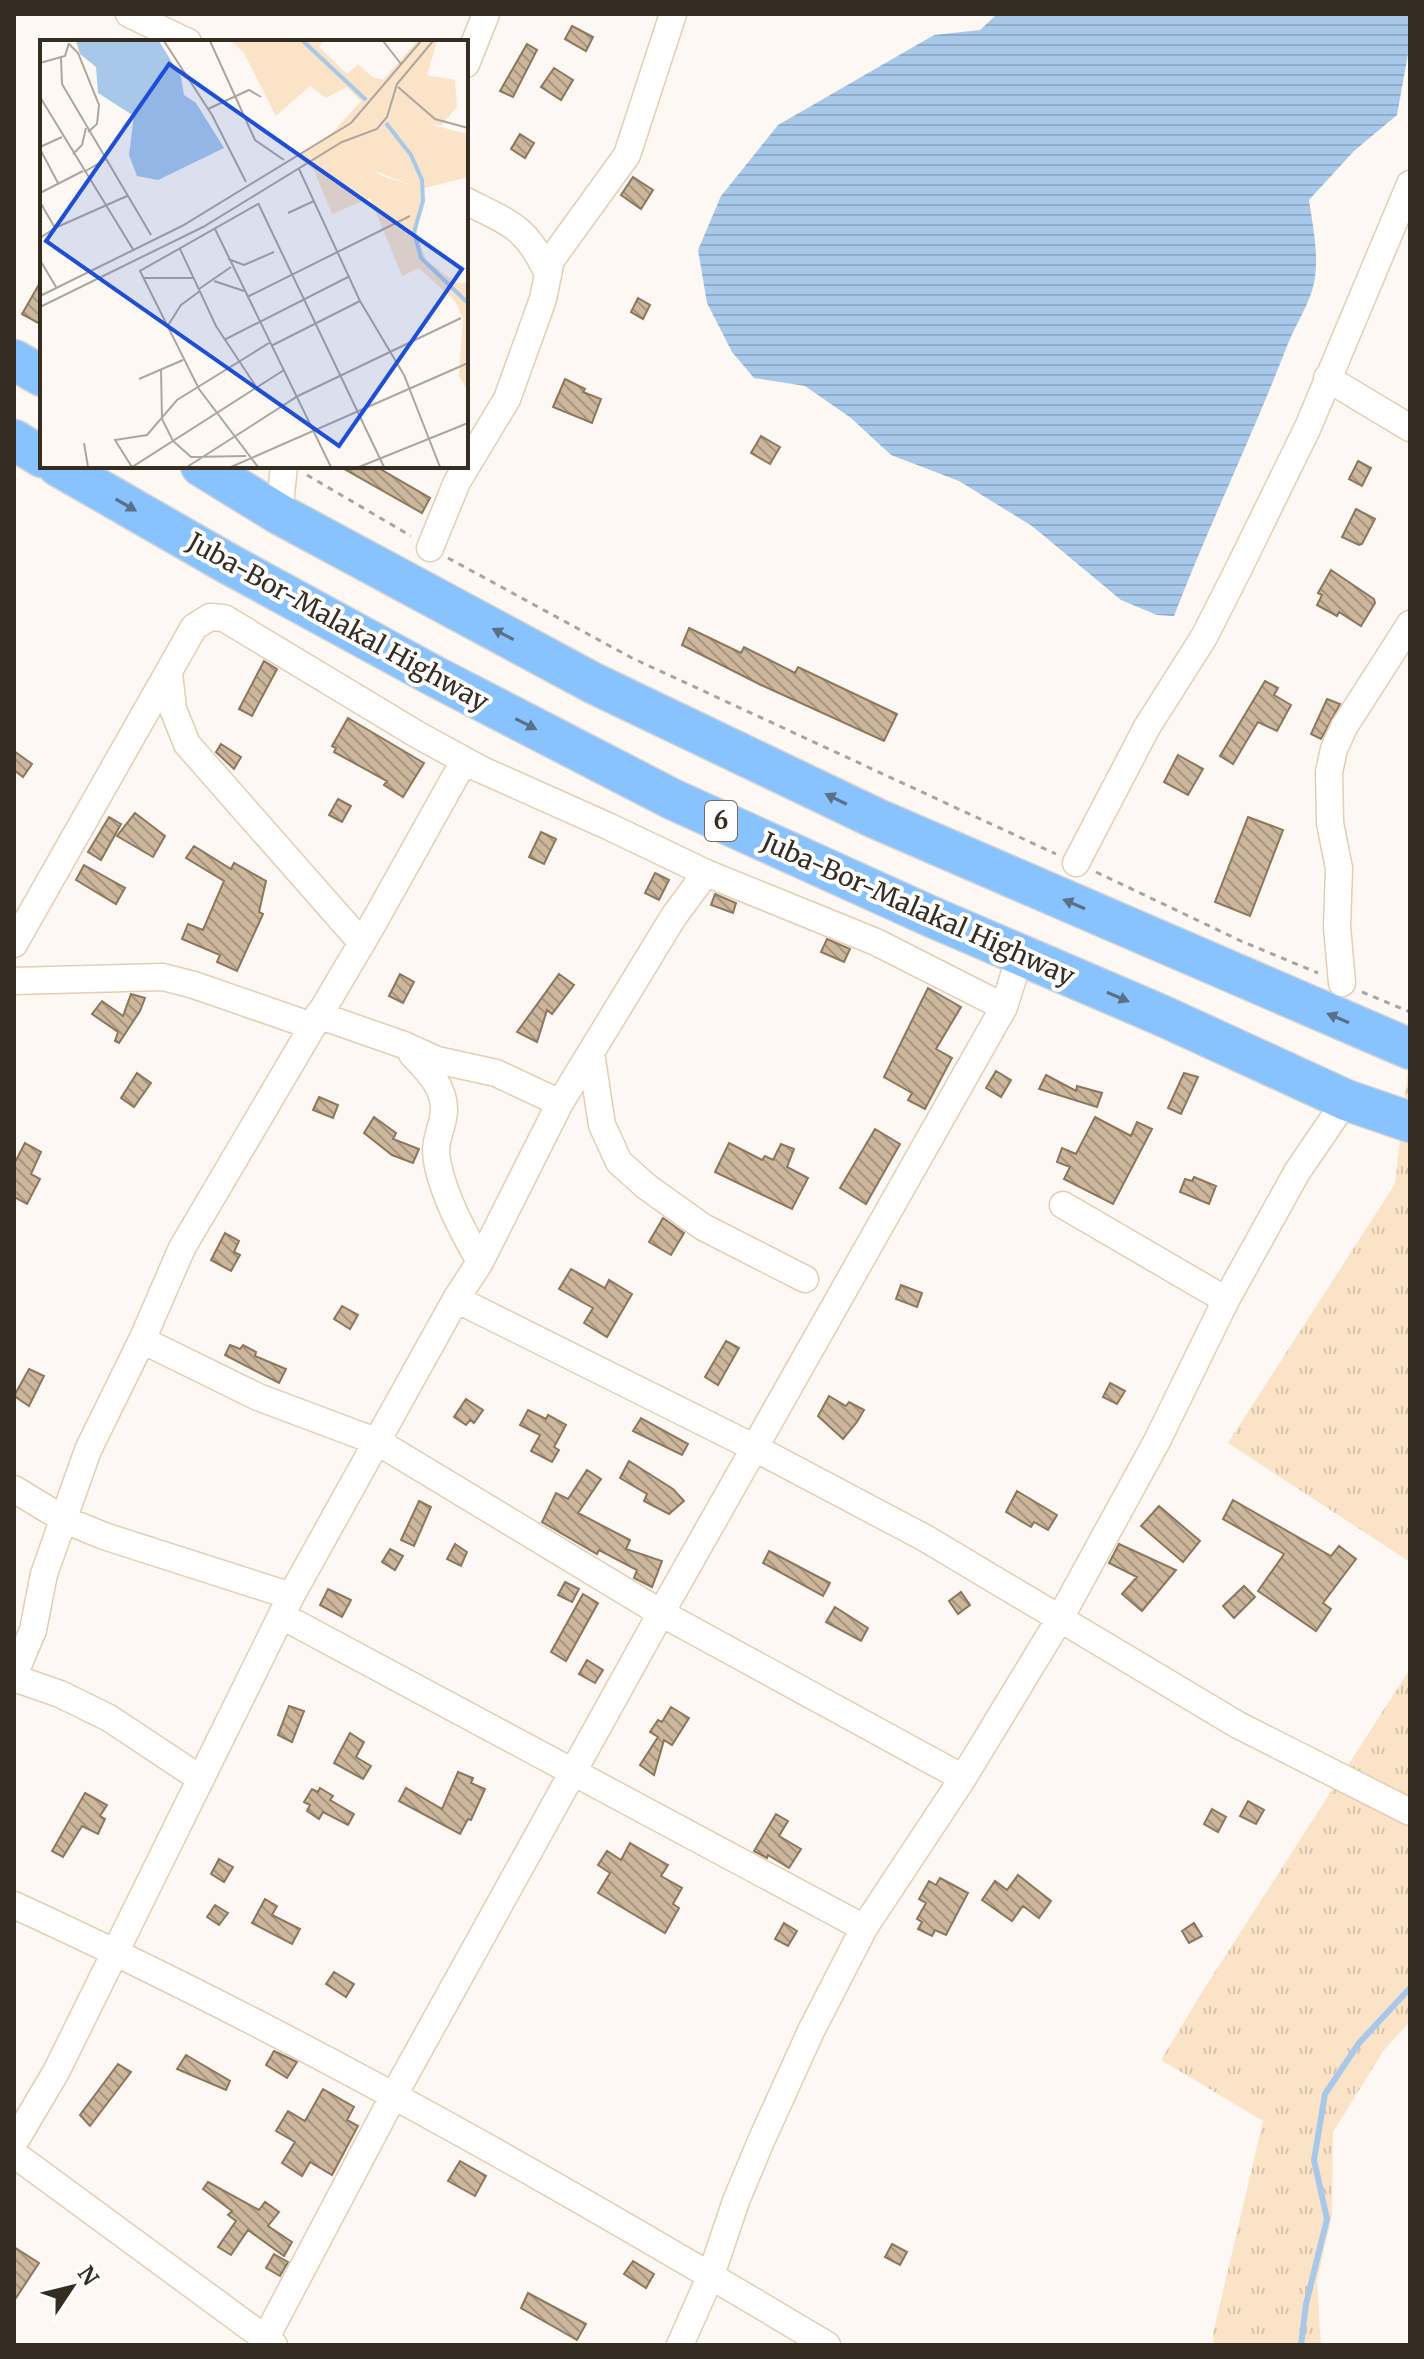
<svg xmlns="http://www.w3.org/2000/svg" width="1424" height="2359" font-family="Merriweather,serif">
<defs>
<pattern id="grass-tufts" width="24" height="20" patternUnits="userSpaceOnUse" patternTransform="scale(2)"><rect width="24" height="20" fill="#fbe3c8"/><path d="M3 7l-1-3M5 7V3M7 7l1-3M15 17l-1-3M17 17v-4M19 17l1-3" fill="none" stroke="#d8c3ac"/></pattern>
<pattern id="water-rules" width="6" height="5" patternUnits="userSpaceOnUse" patternTransform="scale(2)"><rect width="6" height="5" fill="#a8c8ea"/><path d="M0 2.5h6" fill="none" stroke="#91acc8"/></pattern>
<pattern id="building-back-hatch" width="6" height="6" patternUnits="userSpaceOnUse" patternTransform="scale(2)"><rect width="6" height="6" fill="#cdb79c"/><path d="M-1 5l2 2M0 0l6 6M5-1l2 2" fill="none" stroke="#a7957f"/></pattern>
</defs>
<rect width="100%" height="100%" fill="#fdf8f3"/>
<path fill="url(#grass-tufts)" d="M1410,1051V1562L1228,1443L1395,1184Z
M1410,1669V2021L1384,2050L1333,2132L1332,2215L1317,2281L1321,2345H1214L1213,2334L1263,2121L1161,2060L1204,1989Z"/>
<path fill="url(#water-rules)" d="M997,14H1410V43L1397,115L1354,151L1309,200C1313,228 1321,262 1312,291C1306,309 1294,328 1287,346C1252,437 1209,525 1174,616L1157,615L1121,600L1032,526L959,481L891,455L851,418L805,386L754,378L732,352L707,303L698,250L721,196L778,125L934,35L980,30Z"/>
<g fill="none" stroke-linecap="round" stroke-linejoin="round">
<path stroke="#a8c8ea" stroke-width="6" d="M1301,2345L1306,2304L1327,2219L1314,2160L1325,2094L1359,2043L1410,1988"/>
</g>
<path fill="url(#building-back-hatch)" stroke="#8c775e" stroke-width="2" d="M572,26L593,37L586,51L565,39Z
M527,44L537,50L513,97L500,91Z
M554,68L573,80L561,100L541,87Z
M520,134L534,143L525,158L511,149Z
M633,177L653,190L641,209L621,195Z
M42,279V325L22,314Z
M638,298L650,305L643,319L631,312Z
M565,379L585,389L583,392L601,399L592,423L553,407Z
M761,436L780,447L770,464L751,453Z
M1358,461L1371,468L1362,486L1349,479Z
M339,466H375L430,498L422,513Z
M1356,509L1375,519L1362,544L1359,545L1342,537Z
M1331,570L1374,599L1375,603L1361,626L1339,612L1337,616L1317,605L1322,595L1318,593Z
M689,628L741,653L744,647L795,673L798,667L897,714L884,741L761,685L682,645Z
M264,661L277,669L252,716L239,709Z
M1265,681L1278,688L1274,695L1291,705L1277,731L1258,722L1233,764L1220,756Z
M1327,699L1340,704L1321,739L1311,734Z
M348,718L424,763L403,797L384,785L387,781L334,752L336,748L332,746Z
M221,744L241,757L234,769L216,752Z
M14,751L32,764L23,777L14,770Z
M1178,755L1203,769L1188,795L1164,782Z
M338,799L351,806L342,822L329,815Z
M135,813L165,836L153,857L117,836Z
M109,817L121,824L101,860L88,852Z
M1248,817L1283,830L1250,916L1215,902Z
M541,832L556,839L544,864L529,857Z
M194,846L231,869L234,863L266,881L259,912L263,914L237,971L217,962L220,955L182,939L188,924L203,930L224,881L186,858Z
M84,865L125,888L116,904L76,880Z
M655,873L669,880L659,900L645,893Z
M715,894L736,903L733,913L711,905Z
M827,939L850,949L844,962L821,952Z
M400,974L414,982L403,1003L389,996Z
M559,974L574,985L552,1014L547,1010L537,1042L517,1032Z
M928,988L961,1007L936,1049L952,1058L925,1109L908,1100L912,1093L884,1077Z
M131,994L145,998L140,1011L119,1043L115,1041L118,1032L92,1014L102,1001L123,1016Z
M996,1071L1011,1080L1001,1097L986,1088Z
M137,1073L151,1083L134,1107L121,1098Z
M1184,1073L1198,1077L1181,1114L1168,1108Z
M1046,1075L1076,1091L1077,1086L1102,1093L1097,1107L1039,1089Z
M319,1097L338,1105L333,1118L313,1110Z
M374,1117L396,1133L393,1139L419,1149L413,1163L392,1155L364,1133Z
M1095,1117L1131,1136L1137,1122L1152,1129L1113,1204L1064,1179L1070,1167L1057,1162L1062,1148L1076,1154Z
M875,1129L900,1144L866,1204L840,1188Z
M25,1143L41,1152L31,1174L40,1179L27,1204L14,1197V1164Z
M729,1143L762,1160L765,1156L773,1160L781,1144L794,1149L787,1167L808,1178L792,1209L715,1172Z
M1194,1177L1216,1186L1209,1204L1180,1192L1185,1179L1192,1181Z
M663,1218L684,1233L671,1255L649,1242Z
M225,1233L239,1241L234,1252L240,1255L231,1271L211,1260Z
M571,1269L605,1288L609,1280L632,1294L607,1337L584,1323L593,1308L559,1289Z
M901,1285L922,1293L917,1307L896,1299Z
M342,1306L358,1315L350,1329L334,1319Z
M726,1341L739,1348L718,1385L705,1377Z
M230,1345L240,1349L243,1345L256,1352L255,1356L286,1369L279,1383L225,1355Z
M29,1369L44,1376L29,1406L14,1396Z
M1110,1383L1125,1391L1117,1404L1103,1397Z
M829,1396L846,1406L849,1402L864,1410L857,1422L843,1439L818,1416Z
M466,1399L483,1410L474,1423L470,1420L466,1425L454,1417Z
M528,1410L546,1419L548,1415L566,1425L554,1447L559,1450L552,1462L531,1451L540,1435L520,1425Z
M641,1418L688,1444L682,1455L633,1431Z
M629,1461L673,1489L684,1501L669,1514L644,1501L647,1494L620,1478Z
M587,1470L601,1479L578,1513L630,1540L626,1549L662,1561L652,1587L634,1578L637,1570L599,1550L597,1554L542,1522L556,1493L568,1499Z
M1017,1491L1057,1515L1048,1530L1034,1522L1031,1527L1006,1512Z
M1233,1500L1331,1556L1339,1546L1356,1559L1323,1603L1331,1609L1316,1631L1258,1591L1284,1554L1223,1519Z
M419,1501L431,1507L414,1546L401,1540Z
M1159,1506L1200,1541L1183,1562L1141,1526Z
M455,1544L467,1552L461,1566L447,1559Z
M1119,1544L1176,1570L1142,1611L1122,1594L1137,1577L1109,1563Z
M390,1549L403,1556L395,1570L382,1562Z
M769,1551L830,1583L823,1596L763,1563Z
M565,1582L579,1589L572,1602L558,1595Z
M1244,1586L1255,1597L1234,1618L1223,1606Z
M328,1589L351,1600L342,1617L320,1605Z
M961,1592L970,1605L958,1614L949,1601Z
M583,1594L598,1603L566,1661L551,1652Z
M835,1607L868,1628L861,1641L826,1622Z
M587,1660L603,1670L595,1683L579,1674Z
M289,1706L304,1711L292,1742L278,1735Z
M671,1707L689,1718L672,1745L664,1740L654,1775L640,1765L658,1737L650,1732L658,1720L662,1722Z
M350,1733L364,1742L356,1757L371,1766L363,1779L334,1763Z
M458,1772L473,1778L471,1783L485,1789L471,1820L468,1819L460,1834L399,1801L406,1788L442,1809Z
M320,1788L333,1796L330,1800L354,1814L348,1825L323,1812L319,1819L307,1811L310,1805L304,1802L312,1789L318,1792Z
M85,1793L107,1805L100,1816L105,1819L98,1834L82,1826L63,1857L52,1851Z
M1248,1801L1264,1810L1256,1824L1240,1816Z
M1212,1809L1226,1817L1218,1832L1204,1824Z
M776,1814L788,1821L779,1836L801,1849L789,1868L768,1855L767,1858L754,1851Z
M630,1843L668,1865L661,1876L682,1888L673,1904L679,1908L665,1933L598,1893L610,1873L598,1865L607,1851L621,1860Z
M219,1859L233,1867L224,1882L211,1874Z
M1018,1875L1051,1901L1039,1918L1023,1906L1012,1921L982,1900L995,1881L1007,1890Z
M940,1878L968,1893L946,1935L935,1930L932,1936L918,1929L922,1922L917,1919L926,1903L919,1899L929,1881L936,1885Z
M265,1899L277,1906L272,1915L300,1929L292,1944L252,1923Z
M215,1905L228,1913L219,1925L207,1917Z
M784,1923L797,1931L788,1946L775,1939Z
M1194,1923L1202,1936L1189,1943L1182,1931Z
M334,1972L354,1984L346,1997L326,1984Z
M274,2051L297,2062L287,2078L266,2065Z
M186,2055L230,2081L226,2090L177,2069Z
M118,2064L131,2072L90,2126L80,2115Z
M323,2089L354,2107L347,2120L358,2126L332,2175L310,2162L302,2176L282,2163L295,2142L276,2131L288,2111L305,2121Z
M460,2161L486,2176L475,2196L448,2181Z
M208,2182L259,2210L265,2202L279,2212L268,2226L292,2242L284,2256L248,2230L231,2255L218,2247L236,2221L228,2215L232,2211L203,2189Z
M892,2244L907,2252L900,2265L885,2257Z
M14,2247L39,2263L14,2301Z
M274,2254L288,2262L280,2276L266,2268Z
M633,2261L654,2274L646,2288L624,2274Z
M528,2293L586,2324L577,2340L521,2308Z"/>
<g fill="none" stroke-linecap="round" stroke-linejoin="round">
<g stroke="#e5cdb2" stroke-width="29">
<path id="minor" d="M129,14L188,42
M466,64L486,14
M466,201C511,224 526,226 548,274
M1327,378L1410,428
M279,514L284,466
M430,548L457,482L507,399L543,299L551,260L627,155L673,14
M169,673L173,709L187,744L362,943
M1076,863L1147,727L1204,637L1239,568L1308,427L1410,184
M14,944L194,627L210,617L224,618L418,735L480,769L610,827L706,873L876,942L1004,1007
M14,981L163,977L194,985L312,1026
M1342,983L1337,927L1339,868L1330,823L1329,772L1334,749L1344,727L1410,624
M318,1015L404,1045L437,1060L496,1073L560,1103
M591,1053L602,1125L619,1162L647,1187L703,1227L805,1279
M412,1054C427,1070 445,1087 444,1111C442,1133 432,1141 438,1166C446,1201 463,1231 480,1262
M1063,1205L1226,1300
M456,1299L753,1447L925,1538L1238,1725L1410,1812
M142,1340L258,1397L378,1442L661,1613L963,1778
M14,1489L65,1520L104,1536L291,1596
M282,1616L864,1928
M14,1675L33,1630L44,1574L88,1450L142,1340L182,1248L370,929L464,761
M14,1678L60,1694L109,1718L201,1779
M14,1905C294,2033 563,2187 827,2345
M14,2143L56,2072L291,1596L456,1299L480,1262L560,1103L674,916L706,873
M14,2154L274,2345
M262,2345L394,2095L661,1613L1004,1007L1020,956
M680,2345L711,2275L736,2201L761,2141L811,2031L864,1928L963,1778L1059,1620L1157,1441L1226,1300L1297,1172L1346,1100"/>
</g>
<g stroke="#d7d5d3" stroke-width="43">
<path id="highway" d="M14,360L42,376
M14,440L42,457
M58,466L227,563L436,677L672,799L932,917L1163,1016L1346,1100L1410,1122
M201,466L279,514L593,683L875,818L1410,1049"/>
</g>
<path stroke="#aba49d" stroke-width="3" stroke-dasharray="6 6" stroke-linecap="butt" d="M307,475L411,536
M448,558L632,658L1056,854
M1096,872L1241,941L1318,973
M1362,992L1410,1012"/>
<use href="#minor" stroke="#fff" stroke-width="26"/>
<use href="#highway" stroke="#88c2ff" stroke-width="40"/>
</g>
<defs><path id="oneway-solid" d="M-6-.8H1V-3.2L6.5 0L1 3.2V.8H-6Z" transform="scale(2)"/></defs>
<g fill="#5a7085">
<use href="#oneway-solid" transform="translate(126 505) rotate(30)"/>
<use href="#oneway-solid" transform="translate(503 634) rotate(-152)"/>
<use href="#oneway-solid" transform="translate(526 724) rotate(27)"/>
<use href="#oneway-solid" transform="translate(836 799) rotate(-154)"/>
<use href="#oneway-solid" transform="translate(1074 904) rotate(-157)"/>
<use href="#oneway-solid" transform="translate(1118 997) rotate(23)"/>
<use href="#oneway-solid" transform="translate(1338 1018) rotate(-157)"/>
</g>
<g text-anchor="middle" stroke-width="8" stroke-linejoin="round" paint-order="stroke">
<rect fill="#fff" stroke="#726b64" stroke-width="2" x="705" y="801" width="32" height="40" rx="6"/>
<g font-size="24" font-weight="bold" fill="#352c22">
<text x="721" y="829">6</text>
</g>
<g font-size="26" fill="#352c22" stroke="#fff">
<text transform="translate(338 622) rotate(29)" y="9">Juba-Bor-Malakal Highway</text>
<text transform="translate(918 909) rotate(24)" y="9">Juba-Bor-Malakal Highway</text>
</g>
</g>
<g transform="translate(40 40)">
<rect width="428" height="428" fill="#fdf8f3"/>
<path d="M377,1H397L387,35L415,40L417,67L401,85L350,82L321,121L342,136L383,149L377,194L386,220L416,243H428V352L419,336L423,278L415,261L379,228L362,236L330,158L292,174L274,130L257,116L293,92L335,76L339,83L329,56Z" fill="#fbe3c8"/>
<path d="M191,1H283L279,7L307,34L318,24L332,37L344,40L329,56L344,77L340,83L335,76L293,92L321,61L306,47L286,58L270,46L236,76L204,13ZM353,75L428,94V137L381,149L327,128L321,121V99L342,91Z" fill="#fbe3c8"/>
<path d="M36,1H119L141,37L144,55L156,63L184,108L118,140L97,136L89,115L94,76L58,53L56,27L40,14Z" fill="#a8c8ea"/>
<path fill="none" stroke="#a8c8ea" stroke-width="4" d="M263,1L326,60M346,83L371,115L382,140L383,161L374,192L381,218L428,263"/>
<path fill="none" stroke="#ada69f" stroke-width="2" d="M124,1L172,75L206,142M170,1L215,100L244,120M343,1L361,24M29,4L38,13L59,65L57,84L48,92M21,18L22,44L111,195M0,23L25,16L29,3M358,47L395,79L428,88M0,57L94,211M168,69L209,50L221,57M0,107L22,97M0,109L18,143M33,114L42,105L46,88M259,129L320,261L364,335L400,427M44,132L66,119M0,153L43,131M0,162L15,188L0,198M218,163L344,427M248,173L274,161M15,188L87,156M175,189L291,427M140,209L176,286L215,345M188,219L204,225L234,212M0,220L16,247M104,238H154M174,241L204,251M159,249L191,227M0,256L142,186L311,83L381,1M207,257L370,176M0,267L163,187L302,102L337,89L347,77L357,44L393,1M127,287L141,265L160,251M184,300L310,236M229,303L137,360L107,395L75,400L92,427L244,330M231,306L320,261M121,329L122,379L133,401L151,417L206,416M99,339L143,320M44,403L48,427M147,427L258,356L421,278M191,427L428,323M218,427L159,349L100,231L218,164M319,427L428,383"/>
<path fill="#1d4ed8" fill-opacity="0.15" stroke="#1d4ed8" stroke-width="4" d="M129,24L422,229L299,406L6,201Z"/>
<rect width="428" height="428" fill="none" stroke="#352c22" stroke-width="4"/>
</g>
<rect width="1424" height="2359" fill="none" stroke="#352c22" stroke-width="32"/>
<g transform="translate(72 2287) rotate(55)" stroke="#ffffff" stroke-width="6" paint-order="stroke">
<path d="M0-6L14 30L0 20L-14 30Z" fill="#352c22"/>
<text y="-12" font-size="22" font-weight="bold" text-anchor="middle" fill="#352c22">N</text>
</g>
</svg>
